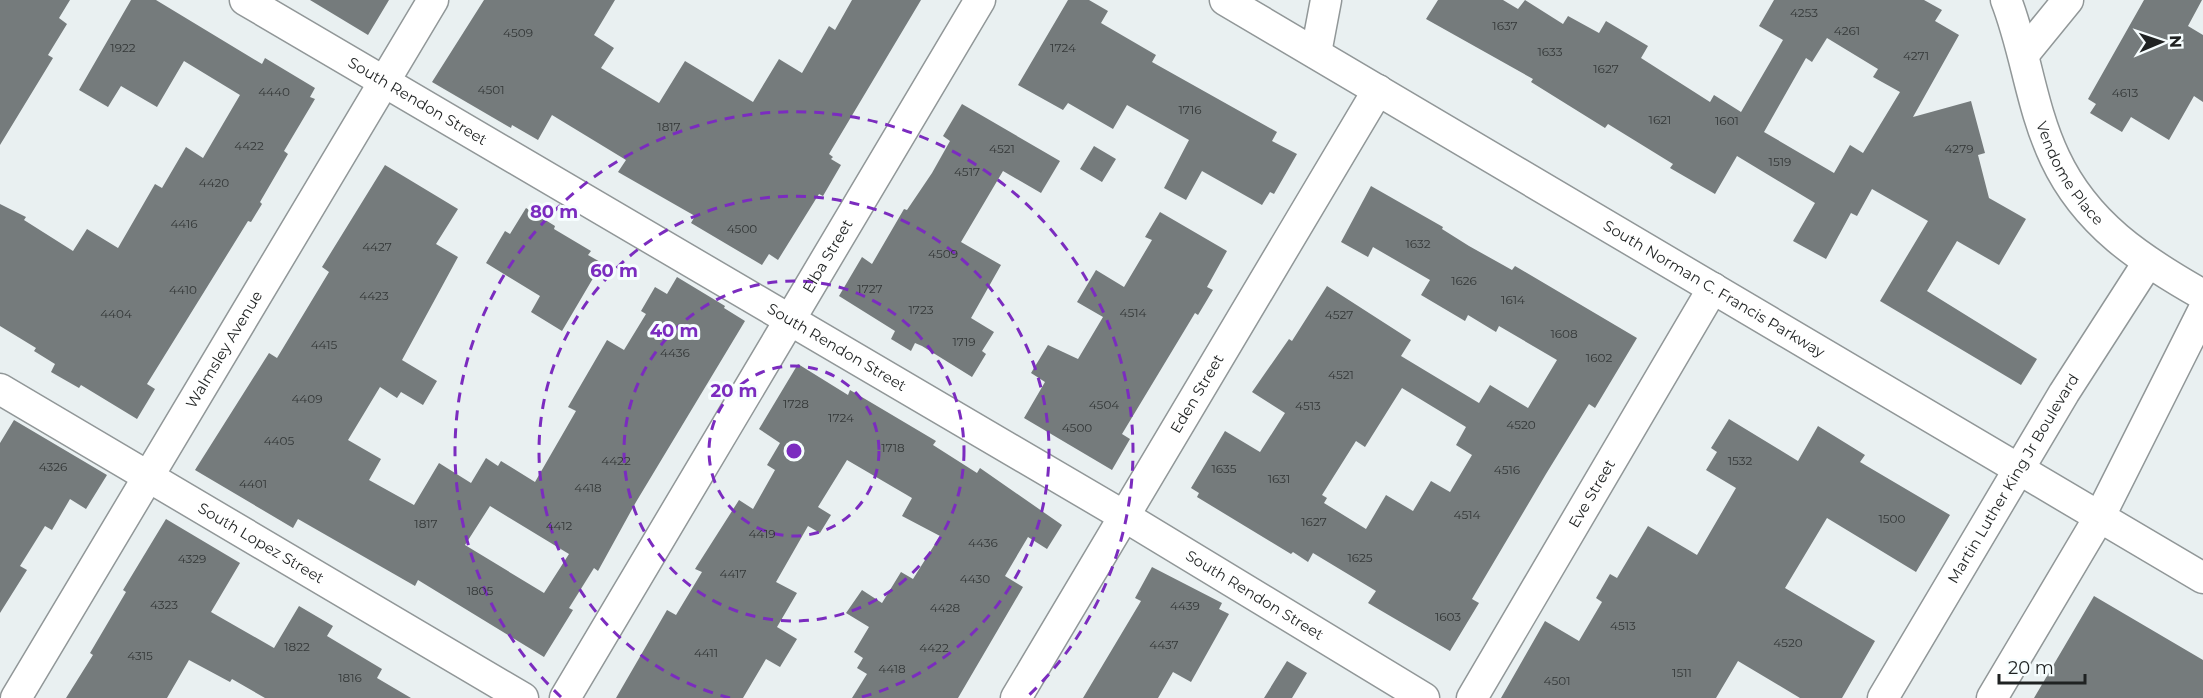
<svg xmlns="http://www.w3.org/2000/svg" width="2203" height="698" font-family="Montserrat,sans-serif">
<rect width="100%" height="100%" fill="#e9f0f1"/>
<path fill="#757b7c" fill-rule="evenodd" d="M0,0H70L59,18L67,24L48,55L53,58L0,145Z
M131,0H156L262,64L265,58L315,88L310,97L315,99L284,151L288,154L260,202L262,204L251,222L248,221L147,384L155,389L137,419L81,385L79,388L51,372L55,364L34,351L36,348L0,326V204L26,217L24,220L73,251L87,229L118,248L155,184L162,188L186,147L203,158L240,95L184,61L157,107L121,86L108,107L79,90Z
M310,0H389L368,35Z
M484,0H615L594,35L614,48L601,68L659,103L685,61L753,102L779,59L802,73L829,26L835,30L852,0H921L829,154L833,157L831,159L841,165L823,196L819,194L778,260L769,254L762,265L691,223L695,216L618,172L626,160L552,115L538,140L512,125L511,128L432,82Z
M1068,0H1089L1108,11L1101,23L1156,55L1152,62L1277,132L1272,141L1297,154L1274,194L1270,192L1262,205L1202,171L1186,200L1164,188L1189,140L1127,105L1113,129L1068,103L1063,110L1018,85Z
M1438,0H1503L1518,9L1525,0L1563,24L1568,16L1599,33L1606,21L1648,46L1641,58L1710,102L1714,95L1741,112L1783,40L1759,26L1774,0H1924L1942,10L1935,21L1959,35L1913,117L1971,101L1985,153L1978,155L1989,198L2026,219L1999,265L1957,241L1927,291L2037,359L2021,385L1880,301L1928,221L1872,189L1857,216L1851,213L1826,259L1793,241L1815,203L1737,156L1715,194L1670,168L1673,164L1608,124L1605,128L1531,82L1533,79L1426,19ZM1827,38L1878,69L1873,77L1900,92L1863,153L1850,145L1834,173L1764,132L1806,58L1812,62Z
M2144,0H2202L2188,26L2203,35V102L2194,96L2169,140L2131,117L2122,132L2090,113L2096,104L2088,99Z
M962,104L1060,161L1041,193L1003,171L961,242L1001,265L971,318L994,332L982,351L986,354L972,377L922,346L915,343L911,351L891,339L895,331L839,296L862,257L872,264L904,209L907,210L932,173L950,141L943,136Z
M1094,146L1116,159L1102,182L1080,169Z
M385,165L458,209L436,244L458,257L402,360L437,381L423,405L401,392L397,398L380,387L348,440L381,459L369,480L414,505L439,463L471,483L486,458L498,466L501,461L535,482L576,411L568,407L607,340L624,350L646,314L641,311L655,287L667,294L677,277L725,306L724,308L745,321L636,502L598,571L594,568L569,608L573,610L544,657L418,580L415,586L298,519L293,528L195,470L269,353L277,358L329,272L322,267ZM490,506L569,554L544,593L465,545Z
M1371,186L1443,227L1442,229L1469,246L1512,270L1515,266L1637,338L1595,408L1589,404L1546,474L1472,599L1479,603L1450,651L1368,603L1376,591L1313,553L1308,562L1293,552L1291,554L1197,497L1199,493L1191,488L1225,431L1260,452L1285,413L1252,392L1289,339L1292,341L1327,286L1411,340L1401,356L1479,403L1490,385L1528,408L1557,360L1499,326L1496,332L1468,315L1465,321L1421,295L1430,280L1373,247L1368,257L1341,242ZM1402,388L1466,427L1456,445L1472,455L1450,492L1431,481L1413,511L1386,495L1366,529L1324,503L1327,498L1322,495L1356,441L1365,447Z
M526,208L555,226L554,229L591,251L588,255L602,263L562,331L531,312L540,296L486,263L505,231L510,234Z
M1160,212L1227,251L1207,287L1213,290L1198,315L1195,313L1122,434L1130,439L1112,470L1024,418L1045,382L1031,373L1048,345L1078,359L1103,317L1077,302L1096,270L1124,287L1152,240L1145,237Z
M798,364L848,395L850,390L936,441L933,445L977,473L980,468L1062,525L1047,549L1028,537L1005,576L1023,587L958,698H852L867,674L857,668L863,658L854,652L869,627L846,613L862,590L882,603L901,572L913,579L940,536L902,516L912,498L847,460L818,507L831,515L820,533L808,526L776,582L797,593L777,627L797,639L780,667L766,659L743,698H616L667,610L676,615L702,572L695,569L739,500L753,509L775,470L767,465L780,443L759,429Z
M1729,419L1798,461L1818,426L1865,455L1860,462L1950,515L1916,572L1827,518L1785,588L1875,641L1842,698H1800L1738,661L1716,698H1501L1545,621L1579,641L1602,602L1596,598L1610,574L1617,578L1648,526L1697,555L1736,488L1706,470L1717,452L1711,448Z
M14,420L107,475L86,509L70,499L52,530L45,526L20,566L27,570L0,613V443Z
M166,519L240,563L211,612L274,648L299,606L333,626L327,636L382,669L377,678L411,698H265L232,679L230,682L189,660L167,698H66L93,655L90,653L126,592L123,590Z
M1152,567L1222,603L1219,609L1229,614L1191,682L1173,672L1158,698H1083L1141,601L1135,598Z
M2094,596L2203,660V698H2034Z
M1287,661L1307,673L1292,698H1264Z"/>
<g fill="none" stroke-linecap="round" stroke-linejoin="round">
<g stroke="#919798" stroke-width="33">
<g id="minor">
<path id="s1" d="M245,0L1124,516L1424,698"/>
<path id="s2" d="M1225,0L2203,578"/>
<path id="s3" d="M2006,0C2026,51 2031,108 2055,158C2086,224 2141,260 2203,295"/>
<path d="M1316,53L1326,0"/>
<path d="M2024,54L2068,0"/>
<path id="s4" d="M0,389L523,698"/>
<path id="s5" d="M16,698L433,0"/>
<path id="s6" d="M565,698L980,0"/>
<path id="s7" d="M1016,698L1378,90"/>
<path id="s8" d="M1472,698L1713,288"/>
<path id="s9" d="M1883,698L2064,393L2147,264"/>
<path d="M1992,698L2100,516L2203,311"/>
</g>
</g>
<use href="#minor" stroke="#fff" stroke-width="30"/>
</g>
<g fill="none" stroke="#7b2cbf" stroke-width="3" stroke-dasharray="10 8">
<circle cx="794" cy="451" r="85"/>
<circle cx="794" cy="451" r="170"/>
<path d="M730 698A255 255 0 1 1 858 698"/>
<path d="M561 697A339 339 0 1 1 1027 697"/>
</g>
<g text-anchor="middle" stroke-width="6" stroke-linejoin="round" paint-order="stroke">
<g font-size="12" fill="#343838">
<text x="1804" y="17">4253</text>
<text x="1505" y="30">1637</text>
<text x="1847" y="35">4261</text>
<text x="518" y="37">4509</text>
<text x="123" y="52">1922</text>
<text x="1063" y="52">1724</text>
<text x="1550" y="56">1633</text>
<text x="1916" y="60">4271</text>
<text x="1606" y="73">1627</text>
<text x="491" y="94">4501</text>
<text x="274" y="96">4440</text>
<text x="2125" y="97">4613</text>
<text x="1190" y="114">1716</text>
<text x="1660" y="124">1621</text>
<text x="1727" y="125">1601</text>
<text x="669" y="131">1817</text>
<text x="249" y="150">4422</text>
<text x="1002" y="153">4521</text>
<text x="1959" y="153">4279</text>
<text x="1780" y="166">1519</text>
<text x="967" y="176">4517</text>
<text x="214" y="187">4420</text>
<text x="184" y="228">4416</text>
<text x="742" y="233">4500</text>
<text x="1418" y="248">1632</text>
<text x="377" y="251">4427</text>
<text x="943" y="258">4509</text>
<text x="1464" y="285">1626</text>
<text x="870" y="293">1727</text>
<text x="183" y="294">4410</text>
<text x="374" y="300">4423</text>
<text x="1513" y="304">1614</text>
<text x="921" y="314">1723</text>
<text x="1133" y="317">4514</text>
<text x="116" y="318">4404</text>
<text x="1339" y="319">4527</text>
<text x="1564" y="338">1608</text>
<text x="964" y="346">1719</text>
<text x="324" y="349">4415</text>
<text x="675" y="357">4436</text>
<text x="1599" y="362">1602</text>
<text x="1341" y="379">4521</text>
<text x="307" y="403">4409</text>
<text x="796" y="408">1728</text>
<text x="1104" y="409">4504</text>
<text x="1308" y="410">4513</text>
<text x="841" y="422">1724</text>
<text x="1521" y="429">4520</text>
<text x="1077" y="432">4500</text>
<text x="279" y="445">4405</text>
<text x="893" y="452">1718</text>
<text x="616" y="465">4422</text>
<text x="1740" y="465">1532</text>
<text x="53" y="471">4326</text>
<text x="1224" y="473">1635</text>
<text x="1507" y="474">4516</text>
<text x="1279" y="483">1631</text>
<text x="253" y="488">4401</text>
<text x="588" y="492">4418</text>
<text x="1467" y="519">4514</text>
<text x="1892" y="523">1500</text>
<text x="1314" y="526">1627</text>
<text x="426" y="528">1817</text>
<text x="559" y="530">4412</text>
<text x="762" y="538">4419</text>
<text x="983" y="547">4436</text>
<text x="1360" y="562">1625</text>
<text x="192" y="563">4329</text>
<text x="733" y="578">4417</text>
<text x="975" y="583">4430</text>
<text x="480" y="595">1805</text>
<text x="164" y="609">4323</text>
<text x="1185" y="610">4439</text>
<text x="945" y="612">4428</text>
<text x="1448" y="621">1603</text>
<text x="1623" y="630">4513</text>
<text x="1788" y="647">4520</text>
<text x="1164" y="649">4437</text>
<text x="297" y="651">1822</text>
<text x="934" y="652">4422</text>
<text x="706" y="657">4411</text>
<text x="140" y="660">4315</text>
<text x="892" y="673">4418</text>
<text x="1682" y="677">1511</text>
<text x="350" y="682">1816</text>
<text x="1557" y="685">4501</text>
</g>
<g font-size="15" fill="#1f2222" stroke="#f6fdfe">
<text dy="5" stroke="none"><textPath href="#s1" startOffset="200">South Rendon Street</textPath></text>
<text dy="5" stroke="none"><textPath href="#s3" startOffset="186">Vendome Place</textPath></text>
<text dy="5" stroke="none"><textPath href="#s6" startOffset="514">Elba Street</textPath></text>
<text dy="5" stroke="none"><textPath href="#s2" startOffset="568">South Norman C. Francis Parkway</textPath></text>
<text dy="5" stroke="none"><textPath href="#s1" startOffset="686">South Rendon Street</textPath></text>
<text dy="5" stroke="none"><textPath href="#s5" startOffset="406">Walmsley Avenue</textPath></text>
<text dy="5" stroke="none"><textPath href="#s7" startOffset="354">Eden Street</textPath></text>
<text dy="5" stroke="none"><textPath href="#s9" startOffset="255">Martin Luther King Jr Boulevard</textPath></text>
<text dy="5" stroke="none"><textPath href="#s8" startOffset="237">Eve Street</textPath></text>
<text dy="5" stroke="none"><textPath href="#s4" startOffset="303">South Lopez Street</textPath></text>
<text dy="5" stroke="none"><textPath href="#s1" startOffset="1172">South Rendon Street</textPath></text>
</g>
</g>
<circle cx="794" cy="451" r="9" fill="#7b2cbf" stroke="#f6fdfe" stroke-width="3"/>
<g font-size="18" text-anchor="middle" font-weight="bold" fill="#7b2cbf" stroke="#f6fdfe" stroke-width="6" stroke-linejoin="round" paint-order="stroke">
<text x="554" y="218">80 m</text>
<text x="614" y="277">60 m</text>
<text x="674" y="337">40 m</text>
<text x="734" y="397">20 m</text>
</g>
<g transform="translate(2161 42) rotate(88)" stroke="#f6fdfe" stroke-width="4.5" paint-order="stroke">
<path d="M0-4.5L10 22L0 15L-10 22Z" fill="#1f2222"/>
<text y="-9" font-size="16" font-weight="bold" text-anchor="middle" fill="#1f2222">N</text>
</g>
<path d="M1999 674v9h86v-9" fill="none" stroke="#1f2222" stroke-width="3"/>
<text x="2008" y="674" font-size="18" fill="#1f2222" stroke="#f6fdfe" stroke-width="4.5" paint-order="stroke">20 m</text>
</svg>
